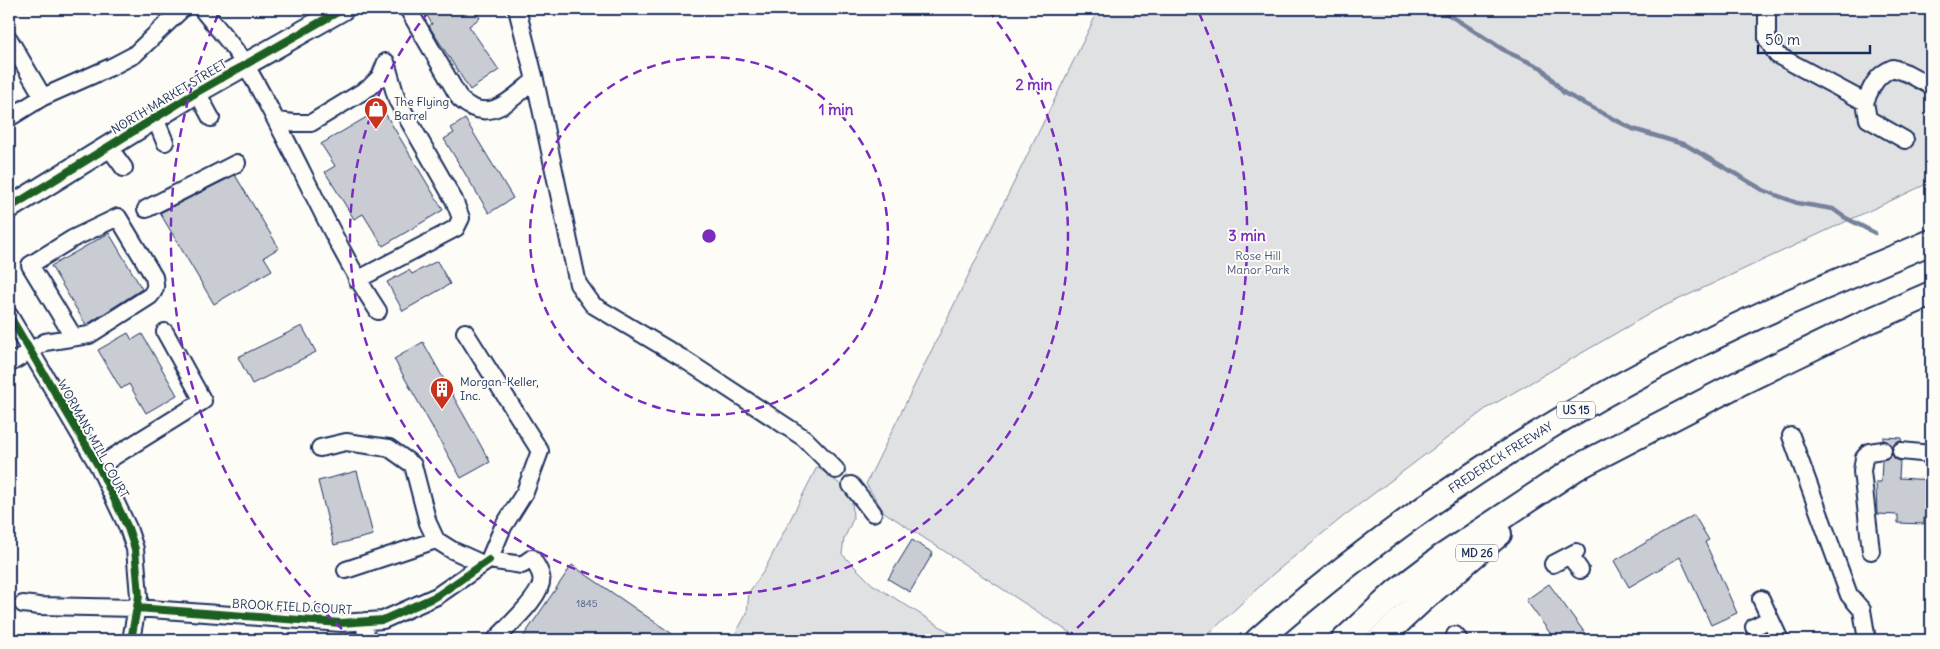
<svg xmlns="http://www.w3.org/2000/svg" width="1940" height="649" font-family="Delius,sans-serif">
<rect width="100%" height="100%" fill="#fdfcf7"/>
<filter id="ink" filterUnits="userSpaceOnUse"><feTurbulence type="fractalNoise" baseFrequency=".02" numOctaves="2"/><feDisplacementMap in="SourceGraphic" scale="10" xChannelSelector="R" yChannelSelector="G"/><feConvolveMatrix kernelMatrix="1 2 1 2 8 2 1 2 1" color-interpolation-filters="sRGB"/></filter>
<g filter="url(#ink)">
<path fill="#e0e1e3" stroke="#7e88a0" d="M1099,9H1931V182L1656,310L1487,408L1344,516L1273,574L1202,640H1081L884,512L866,484Z
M817,467L840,484L852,498L853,519L844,539L842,554L872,584L962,640H732L747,613L749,592L764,571Z"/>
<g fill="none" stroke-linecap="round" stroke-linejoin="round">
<path stroke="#76819c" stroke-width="4.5" d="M1440,9L1507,52L1542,68L1564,93L1633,129L1686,145L1763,190L1797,203L1833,209L1844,217L1875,233"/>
</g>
<path fill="#c9ccd3" stroke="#1b2f5e" d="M423,9H474L480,18L469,26L499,70L470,90L429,26L432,24Z
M382,108L443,210L383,246L363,214L354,219L325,172L335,166L321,144Z
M465,119L513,198L489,213L444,139L454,133L451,128Z
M235,175L279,248L264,257L272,270L214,304L160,213Z
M109,233L142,289L86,325L51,266Z
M437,261L450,284L403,311L387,282L409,270L412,274Z
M302,326L316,352L252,384L238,357Z
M128,333L132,340L142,334L177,395L146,413L129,384L121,389L98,350Z
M423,342L490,462L461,478L394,359Z
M1883,437L1902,438L1901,441L1896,442L1892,447L1887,441L1883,440Z
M1892,455L1895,459L1900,461L1899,478L1931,480V518L1924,517V524L1898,523V515L1877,514L1876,482H1881L1882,460L1889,458Z
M357,471L373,535L334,545L318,481Z
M1694,515L1709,540L1705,542L1737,613L1711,625L1680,557L1629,587L1614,561Z
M912,540L933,553L910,592L888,579Z
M572,565L681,640H521Z
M1549,584L1590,640H1555L1526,600Z"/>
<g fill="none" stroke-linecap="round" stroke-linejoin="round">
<g stroke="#1b2f5e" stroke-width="20">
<path id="minor" d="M202,9C216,27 234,46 246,66C294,146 327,234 378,311
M408,9L460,99C489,126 511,99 535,80
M517,9L535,80L578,284L593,305L682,358L804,438L836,470
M1767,9V39L1777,55L1865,102L1868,119L1905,140
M9,39L43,97L9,118
M197,92L211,118
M43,97L111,67L134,55L182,9
M1865,102C1872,86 1876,75 1893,68L1907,73L1931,86
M155,118L165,142
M277,121L294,123H311L370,87L380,77L386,62
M108,146L124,168
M146,209L237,163
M357,280L456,228L461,218L454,200L397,100L386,62
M9,315L99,467L128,528L135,549L139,596L131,640
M465,332L540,451L525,492L503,527L489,560
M9,364L45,342L89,335L150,296C156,289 156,286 154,277L118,217L72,239L30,265L73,336
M1791,436L1849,595L1862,610L1867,640
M320,448L346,442L389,448L413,465L428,523L436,540L452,550L483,564
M1901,451L1931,454
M99,467L113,457L203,401L165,332
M851,485L873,513
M1871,551L1862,471L1864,458L1869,452L1883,450
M1570,556L1580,570
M489,560L522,565L532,558C535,564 540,570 541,576C546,593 509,625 497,638
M1553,564L1576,552
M346,570L436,540
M1761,599L1780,640
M23,604L39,606L137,608L341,623L383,620L437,596L489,560
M365,621L366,640
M1754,627L1770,619
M1455,635L1459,640"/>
</g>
<g stroke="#1b2f5e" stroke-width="25">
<path id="major" d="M9,208L197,92L343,9"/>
</g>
<g stroke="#1b2f5e" stroke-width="28">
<g id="highway">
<path id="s1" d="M1258,640C1391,522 1541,423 1700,344C1775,306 1854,275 1931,242"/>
<path d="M1344,640L1396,592L1442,557L1576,468L1738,384L1862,324L1931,294"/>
<path d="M1379,640L1420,602L1499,534"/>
</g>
</g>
<use href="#minor" stroke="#fdfcf7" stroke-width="16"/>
<use href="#major" stroke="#fdfcf7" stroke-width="21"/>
<use href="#highway" stroke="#fdfcf7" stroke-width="24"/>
<g stroke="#fdfcf7" stroke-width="11">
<path id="cycleway" d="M9,208L197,92L343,9
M9,315L99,467L128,528L135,549L139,596L131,640
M137,608L341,623L383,620L437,596L489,560"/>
</g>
<use href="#cycleway" stroke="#1b5e20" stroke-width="8"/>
</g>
</g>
<g fill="none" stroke="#7b2cbf" stroke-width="2.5" stroke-dasharray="9 6">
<circle cx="709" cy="236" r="179"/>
<path d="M988 10A359 359 0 1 1 430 10"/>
<path d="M353 639A538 538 0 0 1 219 13M1199 13A538 538 0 0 1 1065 639"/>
</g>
<defs>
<g id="shop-pin" transform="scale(1.25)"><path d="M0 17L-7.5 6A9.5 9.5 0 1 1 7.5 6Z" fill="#c8321e" stroke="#fdfcf7"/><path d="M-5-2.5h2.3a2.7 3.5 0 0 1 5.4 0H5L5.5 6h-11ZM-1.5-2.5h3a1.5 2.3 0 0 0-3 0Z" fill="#fff"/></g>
<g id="building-pin" transform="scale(1.25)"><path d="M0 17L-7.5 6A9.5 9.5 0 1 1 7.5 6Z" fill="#c8321e" stroke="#fdfcf7"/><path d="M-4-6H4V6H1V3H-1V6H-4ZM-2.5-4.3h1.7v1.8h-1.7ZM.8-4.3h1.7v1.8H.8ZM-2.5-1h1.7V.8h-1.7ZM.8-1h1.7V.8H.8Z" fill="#fff"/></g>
</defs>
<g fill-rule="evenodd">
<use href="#shop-pin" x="376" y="109"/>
<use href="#building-pin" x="442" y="389"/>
</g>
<g text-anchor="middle" stroke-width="4" stroke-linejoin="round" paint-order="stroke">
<g font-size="10" fill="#46567b">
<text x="587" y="607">1845</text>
</g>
<g fill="#fdfcf7" stroke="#5f6c8c" stroke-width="1">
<rect x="1557" y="401.5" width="38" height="17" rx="4"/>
<rect x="1456" y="544.5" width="42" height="17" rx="4"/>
</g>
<g font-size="11" font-weight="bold" fill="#1b2f5e">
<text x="1576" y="414">US 15</text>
<text x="1477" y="557">MD 26</text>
</g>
<g font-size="12" fill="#1b2f5e" stroke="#fdfcf7">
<text transform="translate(169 97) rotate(-31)" y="4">NORTH MARKET STREET</text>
<text transform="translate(93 439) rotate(61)" y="4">WORMANS MILL COURT</text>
<text dy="4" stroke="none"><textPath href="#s1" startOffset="304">FREDERICK FREEWAY</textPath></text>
<text transform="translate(292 607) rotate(3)" y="4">BROOK FIELD COURT</text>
</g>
<g font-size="12" fill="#1b2f5e" stroke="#fdfcf7" text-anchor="start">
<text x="394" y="106">The Flying<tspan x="394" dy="14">Barrel</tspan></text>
<text x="460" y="386">Morgan-Keller,<tspan x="460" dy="14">Inc.</tspan></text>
</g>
<g font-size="12" fill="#4c5c7f" stroke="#fdfcf7">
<text x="1258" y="260">Rose Hill<tspan x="1258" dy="14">Manor Park</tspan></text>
</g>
</g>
<circle cx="709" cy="236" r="8" fill="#7b2cbf" stroke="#fdfcf7" stroke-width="2.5"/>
<g font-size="15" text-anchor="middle" font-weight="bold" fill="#7b2cbf" stroke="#fdfcf7" stroke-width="4" stroke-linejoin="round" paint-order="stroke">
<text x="1034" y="90">2 min</text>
<text x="836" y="115">1 min</text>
<text x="1247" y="241">3 min</text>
</g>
<rect width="1940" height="649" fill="none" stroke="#fdfcf7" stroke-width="30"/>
<rect x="15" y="15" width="1910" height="619" fill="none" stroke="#1b2f5e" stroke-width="2" filter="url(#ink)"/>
<path d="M1758 45v8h112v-8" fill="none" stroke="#1b2f5e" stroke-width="2.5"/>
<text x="1765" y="45" font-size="15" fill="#1b2f5e" stroke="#fdfcf7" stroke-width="4" paint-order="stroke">50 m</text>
</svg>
